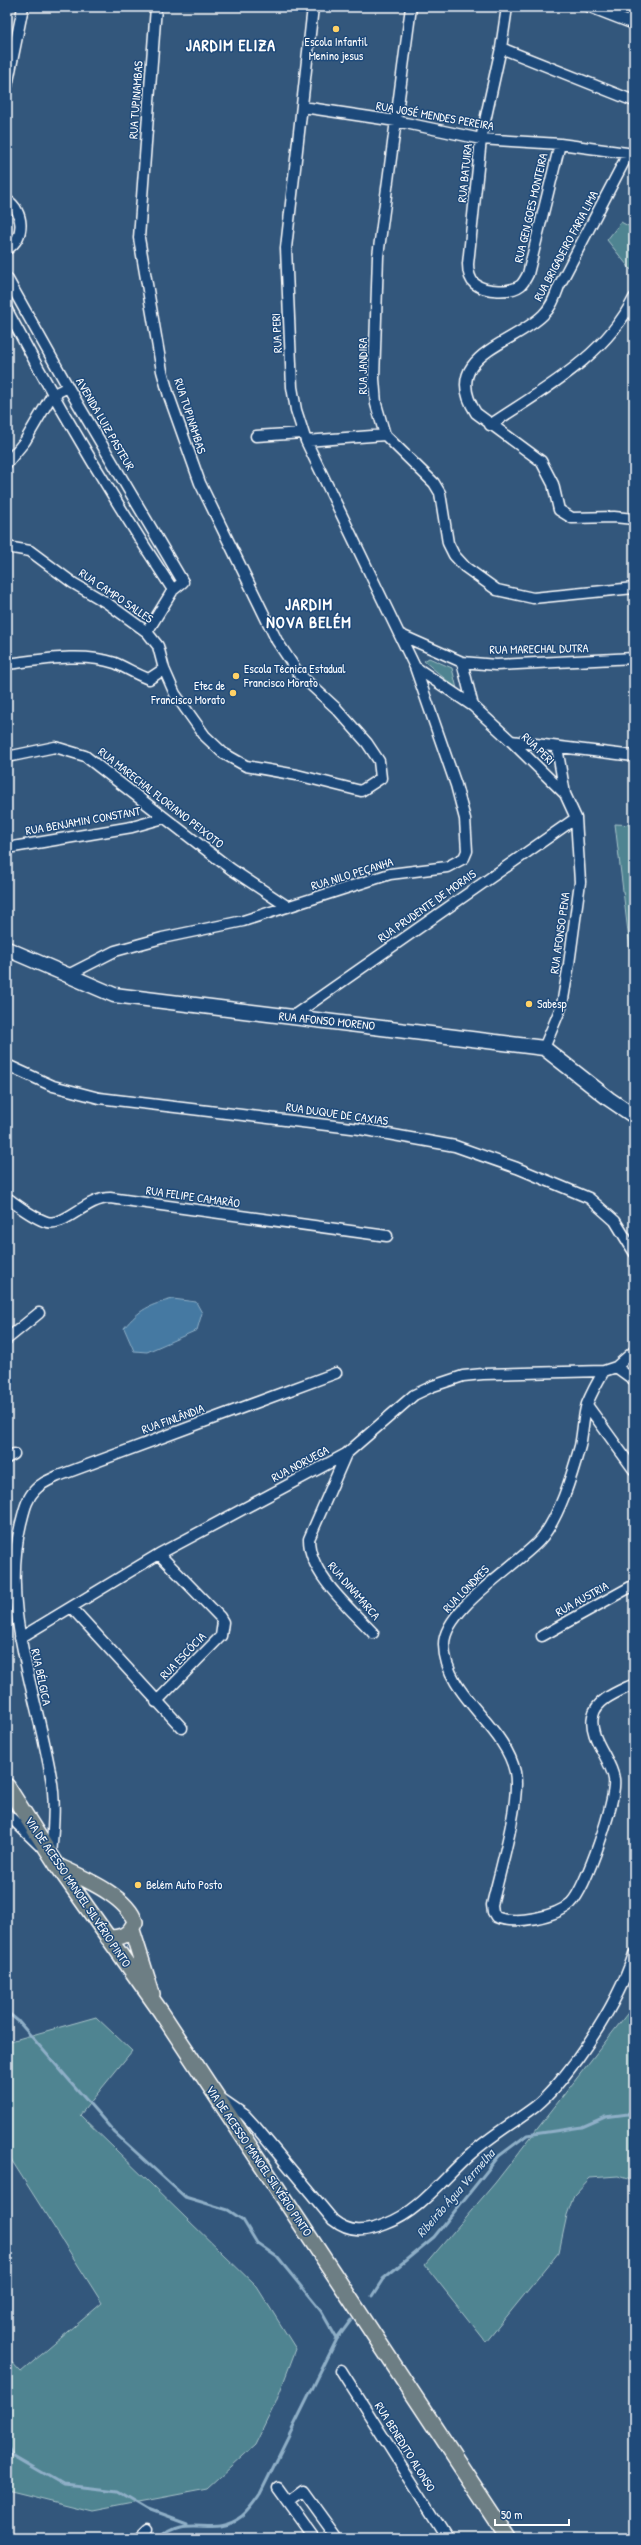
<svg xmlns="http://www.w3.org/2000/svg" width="641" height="2545" font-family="'Patrick Hand',sans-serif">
<rect width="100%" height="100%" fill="#33577c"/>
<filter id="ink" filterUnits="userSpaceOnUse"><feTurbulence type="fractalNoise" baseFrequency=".025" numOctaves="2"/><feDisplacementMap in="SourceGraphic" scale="8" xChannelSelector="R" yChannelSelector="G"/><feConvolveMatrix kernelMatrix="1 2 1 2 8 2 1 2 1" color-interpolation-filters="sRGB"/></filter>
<g filter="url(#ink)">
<path fill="#4f8491" stroke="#a7c2c8" d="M621,222L632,228L634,227V267L631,270L607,240Z
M429,658L452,668L457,689L424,661Z
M615,824L634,825V957L630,949Z
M634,2005V2181L618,2176L590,2178L574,2195L567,2215L559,2252L486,2342L425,2265L495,2183Z
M96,2017L132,2051L80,2115L257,2287L296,2349L276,2402L255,2445L207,2489L92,2511L7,2490V2357L21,2372L102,2303L7,2153V2042Z"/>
<path fill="#4479a2" stroke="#8fafc7" d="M173,1299L196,1302L202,1313L197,1330L147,1352L134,1351L124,1328C140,1309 149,1305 173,1299Z"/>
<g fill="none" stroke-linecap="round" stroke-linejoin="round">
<path stroke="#8fafc7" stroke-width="3" d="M7,2012L18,2021L115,2133L185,2197L228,2210L243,2220L257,2243L277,2257L321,2311L337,2339
M372,2296L383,2279L434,2237L499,2156L527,2135L582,2127L605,2117L628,2114L634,2107
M7,2446L12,2455L64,2485L118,2491L148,2509L186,2523
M159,2538C185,2511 214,2538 242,2516C249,2510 255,2501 260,2494L337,2339L351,2320"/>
<g stroke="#fff" stroke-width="13">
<path id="minor" d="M411,7L378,256L374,379L376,404L385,435L434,483L440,493L448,543L454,555L465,567L497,590L533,598L634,588
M507,7L501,48L481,139L468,264C468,272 469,279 475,284C485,292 511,293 521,285C524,282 526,278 528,274L560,144
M590,7L634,24
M501,48L634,101
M7,86L23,7
M303,107L396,121L481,139L560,144L634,154
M628,154L559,286C555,296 552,307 543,315C514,344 439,356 476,413L541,461L553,484L559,510L572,518L614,517L634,519
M7,200C24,211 26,238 7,249
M7,278L68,387L183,582L173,590L147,632
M7,310C58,407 113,499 173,590
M490,425C542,390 605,357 634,298
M256,436L303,433
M306,441L385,435
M7,463L25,441L52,395L68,387
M7,547L30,551L73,583L107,603L147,632L158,646L164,669L175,694L205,736L223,753L246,766L297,775L361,791L381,778L379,761L367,743L337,709L299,674L277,641L200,483L169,396L162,371L139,238L156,7
M401,635L462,662L496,665L634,658
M462,662L473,706
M7,664C41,660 82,652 115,663C127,668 137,675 149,679L164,669
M415,667L473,706L511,741L565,794L576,818L580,882L569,964L562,1005L544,1048
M511,741L634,756
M557,747L565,794
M7,757L55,747L85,756L231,869L288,907
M7,848L132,827L164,818
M70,974L115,951L162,938L243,921L390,874L447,867L464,858L467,851L465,819L456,785L415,667L306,441L296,410L292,387L286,248L313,7
M293,1016L576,818
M7,1065L53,1086L99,1098L360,1129L455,1146L517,1168L589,1198L615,1221L634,1252
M7,1198C19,1206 33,1218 47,1222C65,1227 86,1198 110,1198L387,1236
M7,1339L39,1313
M616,1367L634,1380
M604,1371C598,1381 592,1392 587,1404C583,1417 583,1432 580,1446C572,1475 559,1519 539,1541C516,1566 443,1610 444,1645C445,1696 505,1725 515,1772C521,1801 499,1874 492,1905L493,1912L496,1917C515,1925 556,1917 571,1903C586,1888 617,1799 614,1779C611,1758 588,1738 593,1716C596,1699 620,1691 634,1684
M587,1405L634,1470
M346,1454L309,1539C309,1574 350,1608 373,1633
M7,1458L14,1454
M72,1608L182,1728
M542,1636L634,1585
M20,1638L159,1554L346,1454L414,1395L433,1386L463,1376L483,1374L604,1371L616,1367L634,1351
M156,1702L221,1636L223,1622L220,1617L159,1554
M7,1814L39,1845
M51,1856C53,1829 56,1803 51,1777C37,1693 0,1609 21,1523C24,1512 26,1499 35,1490C41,1483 49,1480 58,1476L336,1373
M219,2097L245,2115L255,2126L333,2220C350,2234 366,2232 386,2224C421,2211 445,2176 472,2153C492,2135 515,2122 536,2106C552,2093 566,2074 578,2058C601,2026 622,1991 634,1954
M341,2370L447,2538
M278,2488L314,2538
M288,2502L303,2491L337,2538
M140,2538L148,2530"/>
</g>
<g stroke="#fff" stroke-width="17">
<path id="secondary" d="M7,949L114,995L544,1048L609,1099L634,1116"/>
</g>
<g stroke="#fff" stroke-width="18">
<path id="primary" d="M7,1786L57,1865L161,2012L508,2538
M60,1867C83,1878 127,1896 135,1922C129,1935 122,1938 108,1938
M132,1930L152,1994"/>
</g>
<use href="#minor" stroke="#1f4a7a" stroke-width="10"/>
<use href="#secondary" stroke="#1f4a7a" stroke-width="14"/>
<use href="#primary" stroke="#6d7e84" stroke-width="15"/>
</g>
</g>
<g fill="#ffd166" stroke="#1f4a7a" stroke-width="1.5">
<circle cx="336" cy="29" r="4"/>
<circle cx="236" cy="676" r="4"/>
<circle cx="233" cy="693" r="4"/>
<circle cx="529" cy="1004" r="4"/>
<circle cx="138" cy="1885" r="4"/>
</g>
<g text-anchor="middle" stroke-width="3" stroke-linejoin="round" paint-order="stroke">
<g font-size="12" fill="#fff" stroke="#1f4a7a" text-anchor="start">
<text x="336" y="46" text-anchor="middle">Escola Infantil<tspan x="336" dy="14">Menino jesus</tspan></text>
<text x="244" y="673">Escola Técnica Estadual<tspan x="244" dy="14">Francisco Morato</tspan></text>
<text x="225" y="690" text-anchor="end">Etec de<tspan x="225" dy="14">Francisco Morato</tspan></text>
<text x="537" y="1008">Sabesp</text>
<text x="146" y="1889">Belém Auto Posto</text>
</g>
<g font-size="12" fill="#fff" stroke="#1f4a7a">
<text transform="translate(136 100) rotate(-86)" y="4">RUA TUPINAMBAS</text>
<text transform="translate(435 116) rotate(10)" y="4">RUA JOSÉ MENDES PEREIRA</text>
<text transform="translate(465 173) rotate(-84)" y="4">RUA BATUIRA</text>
<text transform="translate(531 208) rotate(-77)" y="4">RUA GEN GOES MONTEIRA</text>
<text transform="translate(566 246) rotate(-62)" y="4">RUA BRIGADEIRO FARIA LIMA</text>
<text transform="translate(277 333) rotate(-93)" y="4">RUA PERI</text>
<text transform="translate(363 366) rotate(-90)" y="4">RUA JANDIRA</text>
<text transform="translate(190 416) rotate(72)" y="4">RUA TUPINAMBAS</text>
<text transform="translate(105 424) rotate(60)" y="4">AVENIDA LUIZ PASTEUR</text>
<text transform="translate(116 596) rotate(34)" y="4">RUA CAMPO SALLES</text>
<text transform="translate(539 649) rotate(-1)" y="4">RUA MARECHAL DUTRA</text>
<text transform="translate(538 749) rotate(44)" y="4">RUA PERI</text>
<text transform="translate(161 798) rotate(38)" y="4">RUA MARECHAL FLORIANO PEIXOTO</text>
<text transform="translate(83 821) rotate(-10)" y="4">RUA BENJAMIN CONSTANT</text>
<text transform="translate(352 874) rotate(-17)" y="4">RUA NILO PEÇANHA</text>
<text transform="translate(427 906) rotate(-35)" y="4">RUA PRUDENTE DE MORAIS</text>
<text transform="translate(560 933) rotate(-82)" y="4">RUA AFONSO PENA</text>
<text transform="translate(327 1021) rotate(6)" y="4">RUA AFONSO MORENO</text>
<text transform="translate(337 1114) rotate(8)" y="4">RUA DUQUE DE CAXIAS</text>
<text transform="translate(193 1197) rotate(8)" y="4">RUA FELIPE CAMARÃO</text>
<text transform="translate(173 1419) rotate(-20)" y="4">RUA FINLÂNDIA</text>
<text transform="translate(300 1464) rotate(-28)" y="4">RUA NORUEGA</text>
<text transform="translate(466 1589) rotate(-46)" y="4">RUA LONDRES</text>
<text transform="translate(354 1591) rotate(49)" y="4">RUA DINAMARCA</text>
<text transform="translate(582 1599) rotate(-29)" y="4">RUA AUSTRIA</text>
<text transform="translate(183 1656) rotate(-46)" y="4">RUA ESCÓCIA</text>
<text transform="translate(41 1677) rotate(78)" y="4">RUA BÉLGICA</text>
<text transform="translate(78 1892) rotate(56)" y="4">VIA DE ACESSO MANOEL SILVÉRIO PINTO</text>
<text transform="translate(259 2161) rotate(56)" y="4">VIA DE ACESSO MANOEL SILVÉRIO PINTO</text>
<text transform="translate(405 2447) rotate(58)" y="4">RUA BENEDITO ALONSO</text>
</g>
<g font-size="13" font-style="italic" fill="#d0dee8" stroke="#1f4a7a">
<text transform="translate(455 2193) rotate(-49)" y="5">Ribeirão Água Vermelha</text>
</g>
<g font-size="16" font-weight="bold" letter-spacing="1" fill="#fff" stroke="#1f4a7a">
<text x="231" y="51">JARDIM ELIZA</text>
<text x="309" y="610">JARDIM<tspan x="309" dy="18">NOVA BELÉM</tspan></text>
</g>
</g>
<rect width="641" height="2545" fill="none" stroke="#1f4a7a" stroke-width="24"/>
<rect x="12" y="12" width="617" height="2521" fill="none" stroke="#fff" stroke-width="1.5" filter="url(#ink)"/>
<path d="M495 2519v6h74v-6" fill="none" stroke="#ffffff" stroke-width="2"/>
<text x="501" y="2519" font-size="12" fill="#ffffff" stroke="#1f4a7a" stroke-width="3" paint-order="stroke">50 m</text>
</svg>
